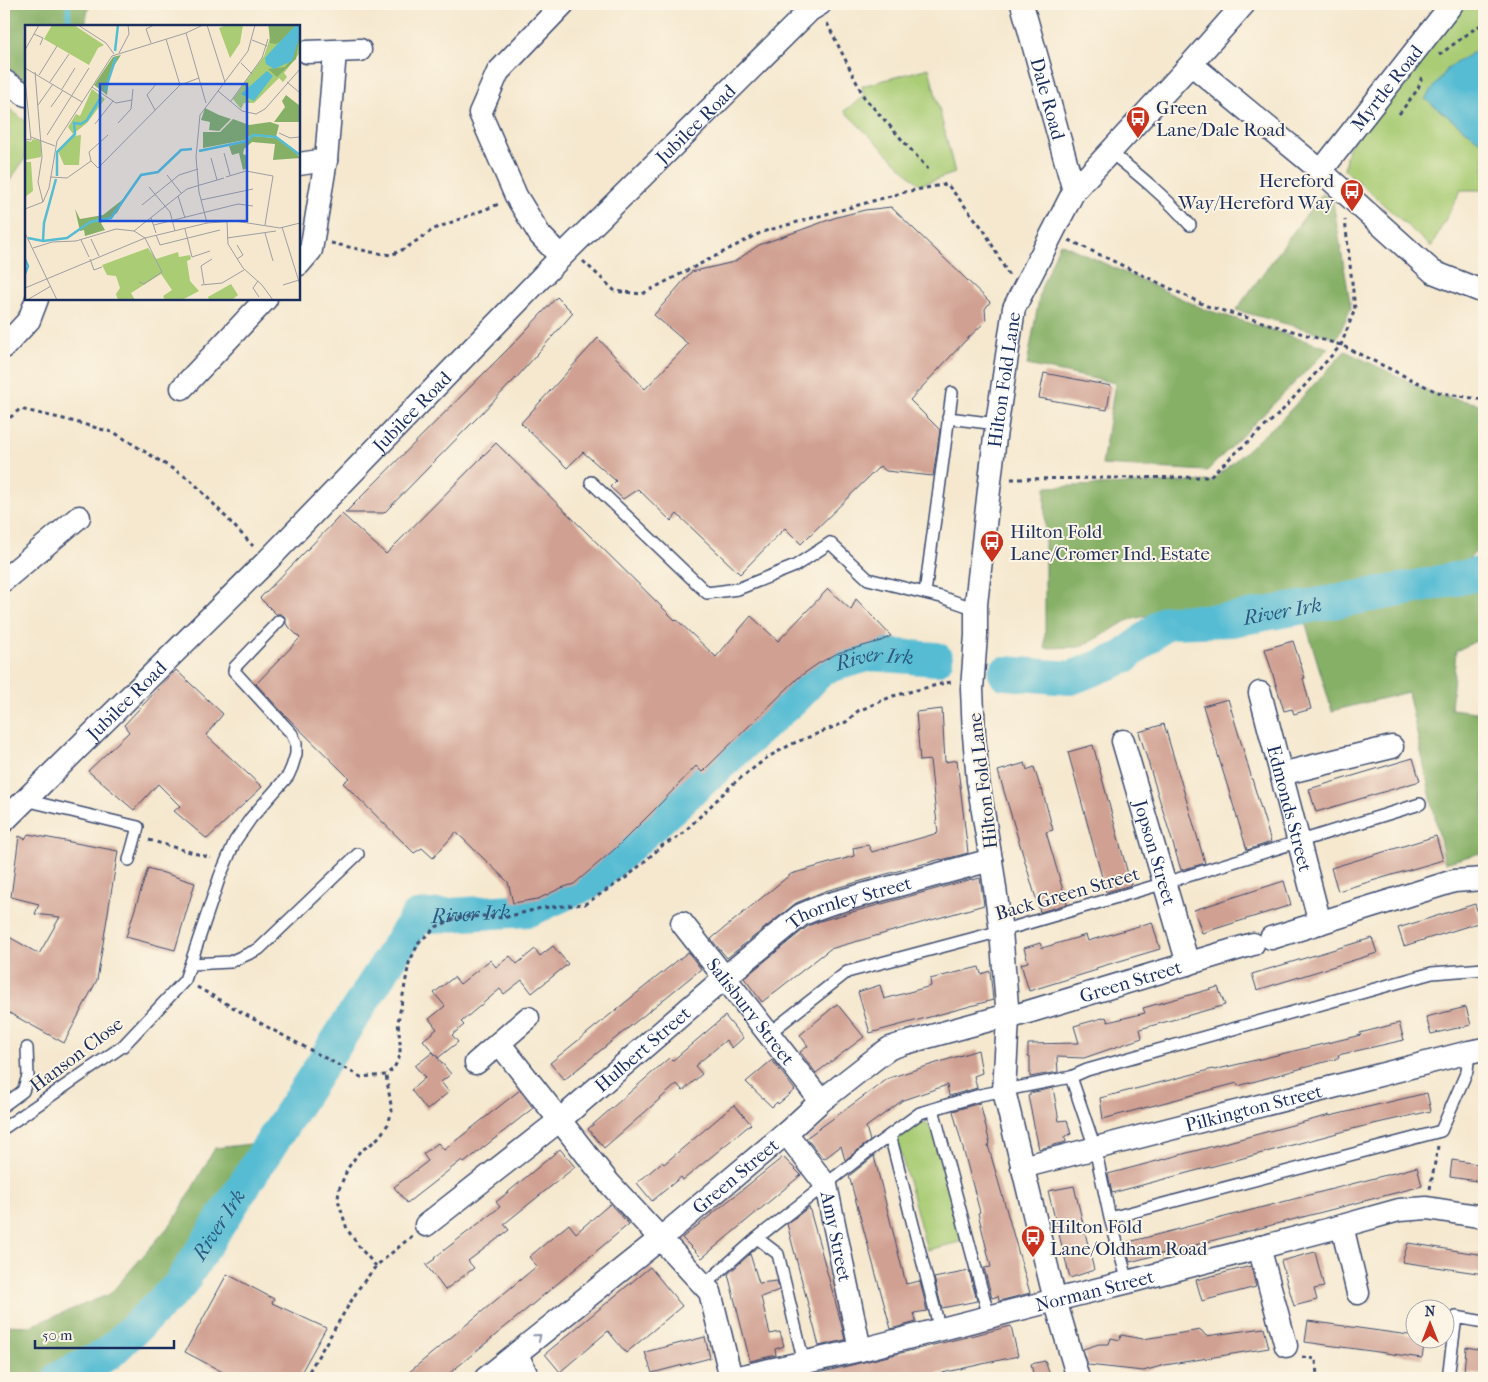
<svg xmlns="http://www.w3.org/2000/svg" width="1488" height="1382" font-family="'IM FELL French Canon',serif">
<rect width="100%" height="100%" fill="#fcf5e5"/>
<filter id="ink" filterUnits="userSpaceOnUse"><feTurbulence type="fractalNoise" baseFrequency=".02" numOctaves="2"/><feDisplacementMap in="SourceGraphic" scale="10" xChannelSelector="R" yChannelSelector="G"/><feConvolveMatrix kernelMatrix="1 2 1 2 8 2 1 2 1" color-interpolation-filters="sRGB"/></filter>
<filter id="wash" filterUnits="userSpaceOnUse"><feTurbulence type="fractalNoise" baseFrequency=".0096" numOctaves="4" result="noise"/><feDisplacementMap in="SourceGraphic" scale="20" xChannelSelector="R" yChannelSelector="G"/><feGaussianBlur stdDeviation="1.12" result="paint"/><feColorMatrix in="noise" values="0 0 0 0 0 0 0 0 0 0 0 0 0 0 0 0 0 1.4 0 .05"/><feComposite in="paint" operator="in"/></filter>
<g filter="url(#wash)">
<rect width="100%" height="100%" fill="#f5e8cf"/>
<path fill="#a9cc75" stroke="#627e6a" d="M1463,4H1484V190H1461L1431,247L1344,169L1348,148Z
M929,68L955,173L920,185L844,111L864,97L862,86Z
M4,104L26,122V157L4,189Z
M922,1120L932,1127L964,1241L927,1250L896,1136Z"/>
<path fill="#86b066" stroke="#507062" d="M4,4H89L85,26H26V81L4,65Z
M1322,193L1333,202L1351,308L1337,338L1236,310Z
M1060,243L1204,309L1329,348L1207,471L1102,465L1115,383L1027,365L1041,288Z
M1345,351L1437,395L1484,405V544L1465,563L1275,602L1157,613L1126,621L1100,637L1079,647L1045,648V496L1046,487L1212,481L1282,419Z
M1484,585V637L1456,651L1451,709L1484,713V852L1445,863L1408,692L1332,711L1305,621L1479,589Z
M259,1143L208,1227L174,1304L119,1355L65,1378H4V1325L30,1326L110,1294L175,1219L215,1148Z"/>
<path fill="#55bcd3" stroke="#387698" d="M1484,46V144L1425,99L1449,67Z"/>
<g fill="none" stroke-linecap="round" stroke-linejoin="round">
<path stroke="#55bcd3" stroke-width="5.5" d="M68,4L69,26
M4,136L7,132"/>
<g stroke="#55bcd3" stroke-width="34">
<path id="s1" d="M1005,673L1071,678L1124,657L1166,622L1232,620L1411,588L1484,573"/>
<path id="s2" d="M59,1378L108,1354L179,1286L417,917L529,910L588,883L798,694L822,668L871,654L936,659"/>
</g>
</g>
<g id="blocks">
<path fill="#d0a092" d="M891,207L990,302L985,309L986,321L964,342L910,400L940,430L933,476L886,471L880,466L801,544L785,528L740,574L677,514L671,521L638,489L623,499L610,487L616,481L583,452L567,468L521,423L598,338L645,389L688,344L654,315L691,272L734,262L759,245L837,217L865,210Z
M557,297L573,313L518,376L384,513H345L512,345Z
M1044,373L1111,386L1107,410L1039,398Z
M496,443L676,621L677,620L716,657L751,616L778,641L828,589L851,610L856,599L891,636L881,641L838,653L819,663L799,677L702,772L696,766L659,805L616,848L574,884L561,888L538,899L513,903L508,882L456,832L433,858L422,848L414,853L343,783L349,778L281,711L256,684L300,638L286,624V619L284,616L280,614H276L260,598L342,514L386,554Z
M1293,641L1305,678H1303L1311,709L1294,714L1292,709L1284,711L1265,649Z
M176,670L223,714L206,735L262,787L207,839L174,811L180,806L158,784L134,810L88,771L129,732L124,725Z
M1228,699L1271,842L1247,850L1203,706Z
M942,709L945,762L957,760L968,853L941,860V859L825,891L796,903L727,958L711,939L791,874L854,856L853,848L868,845L872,852L938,833L930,760L920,761L916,712Z
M1164,724L1205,863L1181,870L1139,732Z
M1093,745L1131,885L1106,892L1068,752Z
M1413,758L1420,781L1316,812L1309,789Z
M1025,763L1027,770L1034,767L1041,790L1042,789L1053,830L1046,832L1067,904L1040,912L998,771Z
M28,834L118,851L97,980L64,1043L4,1010V934L39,954L60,917L35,914L39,904L11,897L19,836L25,839Z
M1436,836L1443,860L1338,891L1331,868Z
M148,868L195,883L175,950L126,937Z
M980,878L984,905L830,949L762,1002L744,978L808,926L820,921L972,879V880Z
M1284,881L1291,905L1202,933L1194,910Z
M1475,904L1481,922L1404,946L1398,928Z
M1152,922L1160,949L1096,968L1097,970L1029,991L1021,964L1028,962L1024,948L1040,943L1042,948L1086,935L1088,941Z
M1372,938L1377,953L1257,990L1252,974Z
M553,946L568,964L532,993L522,980L504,994L500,989L461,1022L464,1025L452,1035L458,1042L438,1058L423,1040L437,1029L429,1019L445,1006L434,993L454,977L460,984L490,960L496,967L510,956L517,964L535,949L540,956Z
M688,952L701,969L564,1080L550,1063Z
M979,967L981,974L990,971L993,1000L870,1033L858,992L880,985L884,999L931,986L930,979Z
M1218,987L1225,1005L1140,1029L1142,1038L1084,1058L1057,1057L1058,1072L1030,1077V1057H1028V1044L1079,1043L1074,1026L1106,1017L1108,1022L1145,1013L1143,1008Z
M837,1004L864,1037L816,1073L800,1052L808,1046L800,1035Z
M1466,1007L1471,1025L1431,1034L1426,1017Z
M725,1016L743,1038L732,1048L726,1040L695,1066L702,1074L683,1091L677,1084L604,1148L588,1129L669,1058L672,1061Z
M1399,1023L1404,1040L1338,1055L1339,1058L1238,1086L1237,1083L1103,1119L1100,1098L1213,1069L1214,1070L1361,1035L1360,1033Z
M978,1050L982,1073L974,1076L977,1088L949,1096L947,1085L903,1100L866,1127L870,1141L845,1160L841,1146L824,1159L806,1138L889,1078Z
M433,1052L451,1074L441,1082L449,1092L427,1110L411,1090L425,1078L415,1066Z
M772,1060L795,1090L778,1104L777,1102L772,1107L746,1082Z
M1053,1088L1059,1121L1067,1120L1071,1134L1065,1136L1066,1142L1039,1149L1028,1096L1030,1095V1093Z
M520,1090L533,1108L464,1163L462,1160L407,1203L394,1187L428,1161L423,1154L438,1143L444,1150Z
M1427,1093L1431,1111L1360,1127L1112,1193L1108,1174L1330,1115V1116Z
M980,1103L990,1144L988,1145L1030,1293L999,1301L998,1296L992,1298L984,1268L991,1267L978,1213L980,1212L953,1111Z
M734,1105L751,1124L683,1180L681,1177L652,1201L637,1183L662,1162L664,1164Z
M560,1149L575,1167L504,1224L509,1230L468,1261L474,1268L445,1290L426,1265L435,1259L434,1258L500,1207L496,1202Z
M874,1156L906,1284L920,1281L927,1311L914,1313L916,1322L891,1329L849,1176Z
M783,1157L801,1175L702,1258L682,1238Z
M1452,1160L1484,1165V1182L1450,1177Z
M1417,1167L1422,1186L1130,1262L1125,1243Z
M1074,1186L1094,1270L1070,1278L1048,1191Z
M610,1204L629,1224L444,1378H402L537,1266L529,1257L569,1224L576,1233Z
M809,1207L839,1315L845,1340L819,1346L787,1224Z
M1408,1243L1484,1255V1274L1402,1262Z
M1315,1252L1324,1287L1314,1289L1317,1300L1294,1306L1281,1261Z
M750,1254L759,1283L777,1281L779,1290L761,1297L770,1334L780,1332L784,1346L775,1349L776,1355L750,1361L728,1274Z
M1251,1266L1256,1287L1202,1301L1196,1280Z
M650,1267L682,1306L626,1353L608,1331L560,1372L545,1354Z
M969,1271L977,1301L942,1308L934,1278Z
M227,1274L274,1299L272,1303L326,1328L298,1378H234L185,1352Z
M1308,1321L1416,1336V1340H1425L1422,1358L1305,1342Z
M1011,1326L1018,1356L920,1378H815V1374Z
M1264,1328L1269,1348L1165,1365L1143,1371L1088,1365L1083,1349L1099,1344H1109L1111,1338L1120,1340L1121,1335L1143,1339L1201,1330L1206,1336Z
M705,1337L710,1358L652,1373L645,1352Z
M1466,1347L1484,1350V1375L1464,1373Z
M1045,1361L1051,1378H1034L1031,1364Z"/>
</g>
</g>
<g filter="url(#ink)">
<use href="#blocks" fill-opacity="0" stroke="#3c4b6f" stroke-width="1"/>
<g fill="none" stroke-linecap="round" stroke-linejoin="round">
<g stroke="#3c4b6f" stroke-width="14">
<path id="lane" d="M1110,152C1139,175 1166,197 1190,225
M948,418L997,424
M591,482L707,593L738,589L795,566L830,543L868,579L941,597L976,609
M925,593L952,393
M25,800L138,827L129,860
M191,964L230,962L259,949L358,854
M768,1034L847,972L1001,931L1165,883L1420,804
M1071,1077L1095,1148L1110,1218L1128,1282
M4,1105L23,1091L28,1076L27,1048
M933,1109L989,1317
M4,1128L123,1046L185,980L220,876L235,841L251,818L288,776L292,767L296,754V743L292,734L234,671L235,667L279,621
M890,1135L940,1330
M1110,1218L1441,1131L1467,1071L1469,1052
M757,1238L778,1254L804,1363
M704,1285L757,1238L871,1149L920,1113L980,1095L1071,1077L1087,1070L1432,973L1484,969
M1448,1378L1456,1317L1484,1322"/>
</g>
<g stroke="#3c4b6f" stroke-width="25">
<g id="street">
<path id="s3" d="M1022,4L1074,191"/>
<path d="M307,52L360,50"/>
<path d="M1191,64L1321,171L1433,272L1484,292"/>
<path d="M4,81L26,95"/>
<path d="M299,164L326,160"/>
<path id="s4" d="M1321,171L1452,4"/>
<path d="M561,257L540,235L516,196L480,113L498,72L563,4"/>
<path d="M299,264L311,250L326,160L335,52"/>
<path d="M4,347L29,320L37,299"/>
<path d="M182,388L266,299"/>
<path d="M4,580L79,517"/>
<path id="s5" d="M1260,693L1320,923"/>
<path id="s6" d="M1123,741L1188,964"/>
<path d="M1281,774L1392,747"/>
<path id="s7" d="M4,821L266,562L561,257L810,10L820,4"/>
<path id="s8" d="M682,923L821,1101"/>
<path d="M1271,938L1454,881L1484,879"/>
<path id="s9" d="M1008,1018L1253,944"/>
<path d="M499,1043L609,1183L710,1292L731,1378"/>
<path d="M476,1063L528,1018"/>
<path id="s10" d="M786,1133L826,1185L860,1350"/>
<path id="s11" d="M1022,1167L1469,1052L1484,1049"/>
<path id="s12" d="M426,1225L560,1120L724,978L801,915L815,909L829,904L991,860"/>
<path d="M1342,1226L1358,1293"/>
<path d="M1259,1247L1286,1346"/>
<path d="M517,1354L528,1378"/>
<path id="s13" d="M486,1378L661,1238L786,1133L821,1101L880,1055L890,1048L902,1044L1008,1015"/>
<path id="s14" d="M734,1378L860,1350L1055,1300L1128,1282L1342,1226L1399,1210L1427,1208L1484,1217"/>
<path id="s15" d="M1078,1378L1055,1300L1004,1091L1008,1018L1001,931L991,860L978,781L974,735L972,689L976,635V604L995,437L1014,308L1074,191L1191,64L1244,4"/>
</g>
</g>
<path stroke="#3c4b6f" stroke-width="3" stroke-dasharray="4 4" stroke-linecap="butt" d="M827,23L864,97L928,169
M1439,55L1477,27L1484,24
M1399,114L1418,89L1422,76
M1069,240L1207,306L1341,345L1437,392L1484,400
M331,243L371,252L391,255L406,248L434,229L499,204
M583,261L615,291L642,294L762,232L905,192L947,184L984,230L1009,276
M4,423L20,409L68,420L115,433L192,481L253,546
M1011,479L1209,477L1280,413L1341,345L1355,309L1345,220
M149,840L211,858
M197,987L271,1029L361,1077L386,1075L394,1068L400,1056V1042L398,1022L409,963L419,942L436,927L456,918L483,916L503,918L541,908L585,904L627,877L663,845L680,836L733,784L768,757L792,744L846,722L858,711L893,696L945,683L953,682
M1430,1189L1438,1146
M376,1266L360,1248L347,1229L338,1200L339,1189L348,1168L360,1151L370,1145L380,1136L388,1124L392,1111L386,1075
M1302,1357L1316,1359L1317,1378
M305,1378L359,1288L376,1266L412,1236"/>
<use href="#lane" stroke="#fff" stroke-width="11"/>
<use href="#street" stroke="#fff" stroke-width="22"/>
</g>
<defs><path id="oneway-chevron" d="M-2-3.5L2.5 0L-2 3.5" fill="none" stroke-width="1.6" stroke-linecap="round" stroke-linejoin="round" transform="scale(1.25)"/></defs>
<use stroke="#8d97ae" href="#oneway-chevron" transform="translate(538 1337) rotate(-39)"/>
</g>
<defs>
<g id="bus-pin" transform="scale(1.25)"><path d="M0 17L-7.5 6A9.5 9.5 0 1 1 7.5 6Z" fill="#c8321e" stroke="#fcf5e5"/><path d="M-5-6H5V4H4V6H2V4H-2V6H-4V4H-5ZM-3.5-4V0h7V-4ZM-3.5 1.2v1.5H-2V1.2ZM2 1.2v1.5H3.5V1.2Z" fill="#fff"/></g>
</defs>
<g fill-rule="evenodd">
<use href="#bus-pin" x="1138" y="118"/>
<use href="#bus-pin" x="1352" y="191"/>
<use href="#bus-pin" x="992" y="542"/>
<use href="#bus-pin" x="1033" y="1237"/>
</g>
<g text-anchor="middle" stroke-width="4" stroke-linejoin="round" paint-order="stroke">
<g font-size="19" fill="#1b2f5e" stroke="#fcf5e5">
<text dy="7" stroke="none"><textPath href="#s4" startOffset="106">Myrtle Road</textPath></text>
<text dy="7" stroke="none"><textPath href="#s3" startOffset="98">Dale Road</textPath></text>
<text dy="7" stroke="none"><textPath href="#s7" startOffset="982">Jubilee Road</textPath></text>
<text dy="7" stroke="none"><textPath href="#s15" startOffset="1012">Hilton Fold Lane</textPath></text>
<text dy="7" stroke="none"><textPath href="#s7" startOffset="578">Jubilee Road</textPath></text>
<text dy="7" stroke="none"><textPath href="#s7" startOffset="172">Jubilee Road</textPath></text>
<text transform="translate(982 781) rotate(-97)" y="7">Hilton Fold Lane</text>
<text dy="7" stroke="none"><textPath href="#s5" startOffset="119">Edmonds Street</textPath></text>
<text dy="7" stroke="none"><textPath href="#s6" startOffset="116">Jopson Street</textPath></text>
<text transform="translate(1067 893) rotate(-16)" y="7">Back Green Street</text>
<text dy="7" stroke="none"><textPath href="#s12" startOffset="536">Thornley Street</textPath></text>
<text dy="7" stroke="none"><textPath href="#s9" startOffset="128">Green Street</textPath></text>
<text dy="7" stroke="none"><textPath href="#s8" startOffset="112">Salisbury Street</textPath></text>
<text dy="7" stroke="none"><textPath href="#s12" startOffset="279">Hulbert Street</textPath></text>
<text transform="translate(76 1054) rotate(-37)" y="7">Hanson Close</text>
<text dy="7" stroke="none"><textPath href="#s11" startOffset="239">Pilkington Street</textPath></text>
<text dy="7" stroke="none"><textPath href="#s13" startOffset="321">Green Street</textPath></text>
<text dy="7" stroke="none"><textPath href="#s10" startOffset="118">Amy Street</textPath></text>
<text dy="7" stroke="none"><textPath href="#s14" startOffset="371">Norman Street</textPath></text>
</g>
<g font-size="19" fill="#1b2f5e" stroke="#fcf5e5" text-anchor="start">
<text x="1156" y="114">Green<tspan x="1156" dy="22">Lane/Dale Road</tspan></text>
<text x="1334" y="187" text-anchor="end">Hereford<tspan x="1334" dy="22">Way/Hereford Way</tspan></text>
<text x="1010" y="538">Hilton Fold<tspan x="1010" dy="22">Lane/Cromer Ind. Estate</tspan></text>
<text x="1050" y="1233">Hilton Fold<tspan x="1050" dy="22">Lane/Oldham Road</tspan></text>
</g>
<g font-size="20" font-style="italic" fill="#2c5981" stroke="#fcf5e5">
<text dy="7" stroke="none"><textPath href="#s1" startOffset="295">River Irk</textPath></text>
<text dy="7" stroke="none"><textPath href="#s2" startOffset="1141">River Irk</textPath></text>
<text dy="7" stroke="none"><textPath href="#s2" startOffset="646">River Irk</textPath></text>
<text dy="7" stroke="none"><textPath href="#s2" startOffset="226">River Irk</textPath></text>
</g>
</g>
<g transform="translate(25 25)">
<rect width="275" height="275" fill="#f5e8cf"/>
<path d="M27,0H49L79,20L73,23L64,40L19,14ZM201,0H218L215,18L205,33L194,3ZM243,0H275L274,29L259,48L262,52L258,57L254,53L229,78H219L216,84L208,74L239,31L245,13ZM67,64L80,74L62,98L48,109L43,102L51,89L55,91ZM56,110L54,140H39L33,126L49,111ZM8,114L16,116V132L0,135V115L6,117ZM0,137H6L8,166L0,172ZM123,223L131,234L153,227L154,232L165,230L166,234L162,236L165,256L174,266L157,275H140L138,271L147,265L136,249L106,268L110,275H93L91,269L95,263L91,251L82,250L77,240ZM206,259L213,270L207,275H184L183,272Z" fill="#a9cc75"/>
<path d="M244,0H272L268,11L251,19L245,18ZM275,9L271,34L252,52L243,44L260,42L269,30V19ZM96,30L85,47L82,70L69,60L88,32ZM261,70L275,81V97H249L260,82L257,76ZM180,83L194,90L206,94L194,106L184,105L185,97L176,95ZM208,94L224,100L245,97L254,100L251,112L228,109L220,115L178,123V107H195ZM228,111L251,113L266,122L275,133L248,135L250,119L227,117L219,124L218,129L223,131L222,143L218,145L214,128L207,130L204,121L221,117ZM101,172L92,188L76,198L80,205L60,211L59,205L55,206L50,184L55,194L78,190Z" fill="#86b066"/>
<path d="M271,0H275V10L267,36L249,44L241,39L240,33L247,25ZM242,46L248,51L229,76L216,69Z" fill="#55bcd3"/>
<path fill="none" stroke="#55bcd3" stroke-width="2.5" d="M90,26L93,0M80,66L91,32M174,126L222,116L228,110L251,112L275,130M32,151V127L50,109L49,98L56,99L62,95L76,72M3,213L18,216L42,213L65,197L86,193L116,150L133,147L156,125L167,124M18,216L19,198L31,154M0,234L3,241L0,249"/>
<path fill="none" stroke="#9e9ea2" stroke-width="1" d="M53,0L81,18L89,29M182,0L200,57M161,8L181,78M9,9L18,13L15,20M141,14L155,60M227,15L242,21M126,18L121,4L129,0M0,25L14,0M94,28L104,9L103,0M216,38L227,49M0,43L57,77M10,47L17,132L13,157L18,177M14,50L32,21M0,54L6,115L0,114M25,57L44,29M262,57L275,68M67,62L91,78L107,75M37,64L50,43M193,66L217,86L231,89L240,84L275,44M206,76L237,33L243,14M13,80L28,59M26,82L38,65M130,85L122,70L132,58M93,98L106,84L108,64M70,99L88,76M254,108L265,113L275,112M22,110L64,43M6,112L30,121M199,128L205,150M186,133L192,155M66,136L73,143L155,60L174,53M66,136L64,127L83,110M142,150L156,168M25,152L42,153L66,136M201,152L221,146L248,151L240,200M175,160L199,153M124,162L145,187L150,206M153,171L160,193M176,175L228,164M18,177L24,163L32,116L87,31L161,8L178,0M117,180L154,150L173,144M0,184L18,177M126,193L131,208M202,197L203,219L218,243L237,260L248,275M182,198L174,167L171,132L175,90L223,26L230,0M129,200L213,179L228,181M257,202L275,260M160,204L167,232L185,226M109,206L162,164L175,160M0,208L32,275M240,208L248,236M131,210L135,220L195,205M202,213L251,206M66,214L74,231M56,215L64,232M212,220L218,230L212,234M8,223L27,217L51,216L91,204L109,206L120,213L137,247L119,259L114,257M65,234L69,245L77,242M233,256L228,263L234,272M179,259L176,241L187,234M176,260L197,258L219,245M258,260L274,255M0,263L120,213L182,198L210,196L255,203L275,198M2,275L26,261"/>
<path fill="#1d4ed8" fill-opacity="0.15" stroke="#1d4ed8" stroke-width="2.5" d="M75,59H222V196H75Z"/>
<rect width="275" height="275" fill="none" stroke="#1b2f5e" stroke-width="2.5"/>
</g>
<rect width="1488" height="1382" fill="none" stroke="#fcf5e5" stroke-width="20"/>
<g transform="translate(1430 1324)"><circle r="24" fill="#fcf5e5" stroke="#a2a6af"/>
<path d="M0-4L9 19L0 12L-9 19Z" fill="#c8321e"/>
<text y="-8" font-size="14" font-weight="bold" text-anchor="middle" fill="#1b2f5e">N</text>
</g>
<path d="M35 1340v8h139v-8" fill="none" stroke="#1b2f5e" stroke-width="2.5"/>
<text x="42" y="1340" font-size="15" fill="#1b2f5e" stroke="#fcf5e5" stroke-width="4" paint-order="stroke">50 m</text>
</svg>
